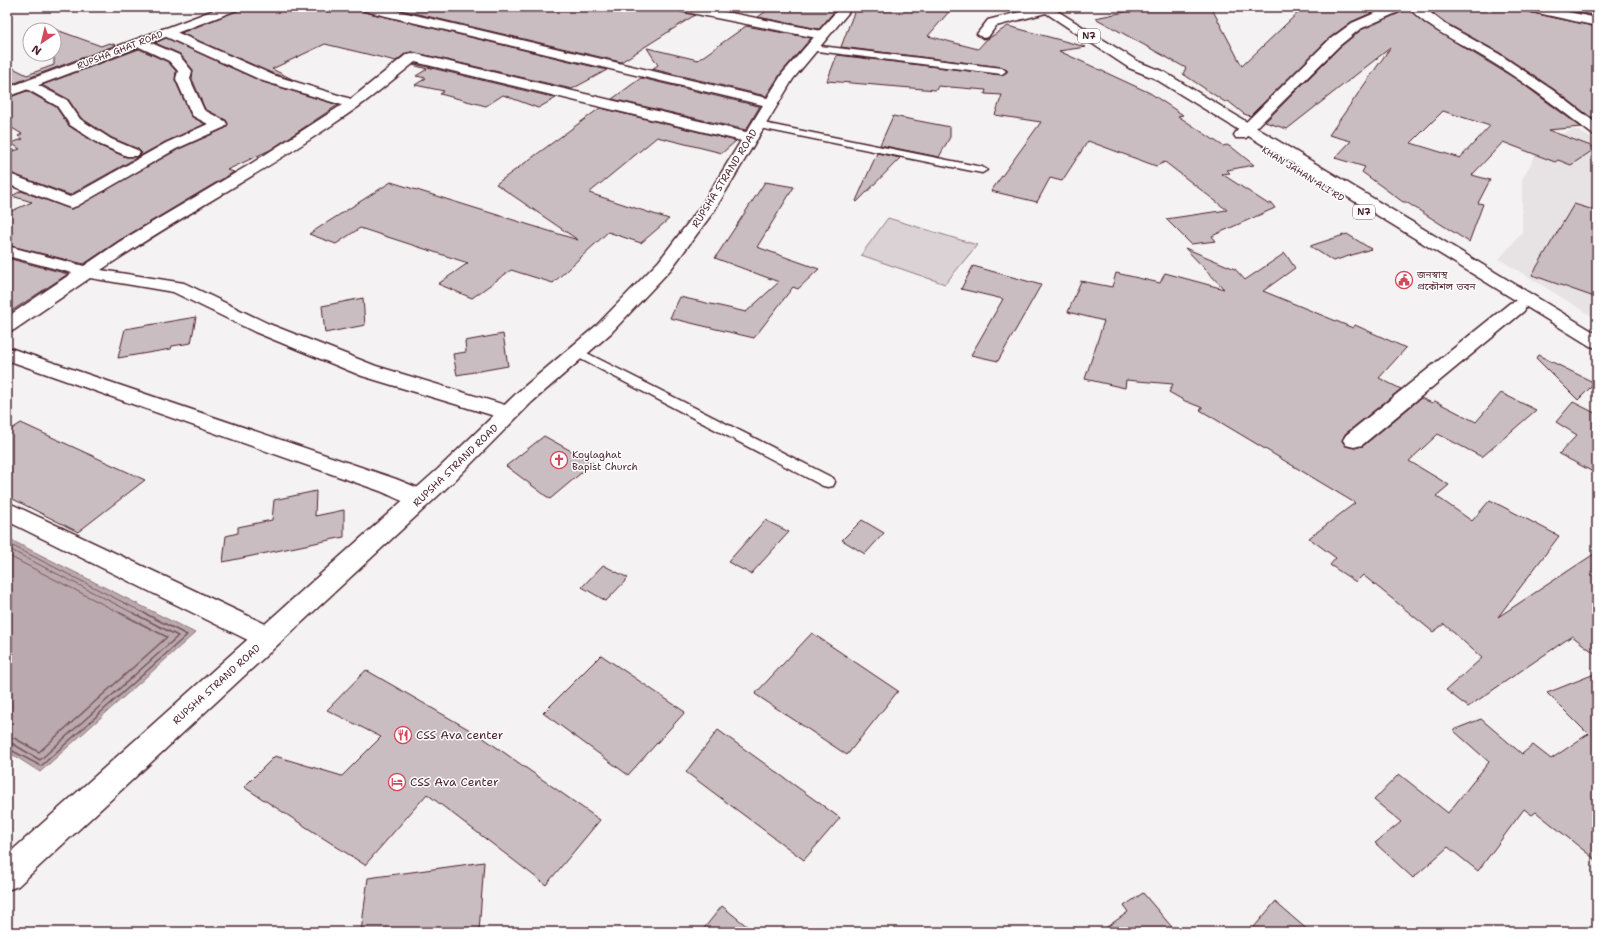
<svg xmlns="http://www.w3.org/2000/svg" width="1604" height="939" font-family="'Shantell Sans','Noto Sans Bengali',sans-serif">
<rect width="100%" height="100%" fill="#f4f2f2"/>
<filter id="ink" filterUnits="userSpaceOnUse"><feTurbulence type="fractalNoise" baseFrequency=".025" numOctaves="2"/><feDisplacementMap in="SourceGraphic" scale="8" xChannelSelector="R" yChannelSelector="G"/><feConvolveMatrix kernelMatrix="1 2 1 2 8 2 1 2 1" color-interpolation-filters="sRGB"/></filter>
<g filter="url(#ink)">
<path fill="#e7e2e3" d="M1574,129L1597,141V319L1499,259L1522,233V180L1542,143Z"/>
<path fill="#dbd2d5" stroke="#927880" d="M888,218L977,245L945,284L861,255Z"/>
<path fill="#baa9ae" stroke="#8d727a" d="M7,538L195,633L40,772L7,751Z"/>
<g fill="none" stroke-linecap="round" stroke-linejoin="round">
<path stroke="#77565f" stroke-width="1" d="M7,543L146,614
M7,548L135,614
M7,555L122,614"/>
<path stroke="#77565f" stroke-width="1.5" d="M7,737L14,738L39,752L167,637L120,613
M7,743L13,744L40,760L178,636L133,613
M7,748L41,766L187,635L144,613"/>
</g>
<path fill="#cabdc1" stroke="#4a1f2b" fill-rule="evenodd" d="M246,7H358L365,12L607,70L572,89L412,52L406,53L396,61L325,44L272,69L294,80L274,74L181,33Z
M388,7H674L681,12L695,15L621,62Z
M772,7H838L819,29L758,17Z
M856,7H953L928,36L978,49L986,40L1008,26L1086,47L1059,51L1150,93L1183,115L1178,116L1223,146L1227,145L1234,149L1254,165L1227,170L1230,173L1222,174L1268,204L1271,203L1275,208L1212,236L1216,241L1191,244L1166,219L1227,210L1165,162L1156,166L1088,141L1062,181L1050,178L1037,202L991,191L1041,122L995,115L1002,95L985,94L986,90L938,86L936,90L827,81L837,55L1002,75L1007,72V70L1002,67L841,47Z
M1150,7H1211L1242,66L1304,7H1385L1351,22L1328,39L1250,116L1244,114L1228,101L1225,102L1183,74L1186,68L1095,18Z
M1406,7L1424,23L1516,79L1581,127L1548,130L1596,148L1571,165L1558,160L1555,162L1503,142L1472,175L1490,180L1478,203L1483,204L1469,242L1406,202H1403L1362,172L1365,167L1335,158L1351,141L1329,135L1390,48L1287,129L1265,122L1340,47L1361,30L1404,11ZM1443,111L1490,126L1460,158L1411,143Z
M1425,7H1521L1524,11L1597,27V122L1555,90L1500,53L1446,23Z
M1552,7H1597V16Z
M746,26L811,38L781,73L766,96L652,69L658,65L647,48L698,60Z
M54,29L101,46L109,43L116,45L7,86V65L27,75L54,65Z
M166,38L263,82L338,105L270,150L227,170L234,172L118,241L84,264L7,245V213L32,202L12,196L21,191L71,209L177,150L226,128L228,123L226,120L205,109L192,79L193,70L180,54L155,43Z
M139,49L168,62L176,71L175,80L190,114L192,117L205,124L165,142L138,157L142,153L138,149L112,138L81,118L68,99L42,85Z
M415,64L556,98L538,108L503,95L486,106L440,94L444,91L415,85L426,78L416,76L427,69L413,65Z
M641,78L758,106H760L746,130L612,99Z
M27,91L56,107L69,126L100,146L126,157H138L70,195L7,172V153L20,149L11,143L23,139L18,136L22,134L7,125V98Z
M600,108L736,141L722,153L657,137L589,193L669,219L641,243L608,232L553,283L511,270L472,298L438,284L468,263L360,228L336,244L309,234L391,182L578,240L496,184Z
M893,116L950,127V137L939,157L880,145Z
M877,153L900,158L857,202L856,201Z
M765,182L794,187L757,247L819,269L798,289L793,287L754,338L670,318L680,297L746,312L779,282L715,258Z
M1574,204L1597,211V298L1532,275Z
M1347,234L1371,249L1333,261L1310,246Z
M1185,248L1235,269L1245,280L1285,253L1295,268L1263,291L1353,328L1355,325L1406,348L1379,378L1401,389L1345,434L1342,441L1346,446L1354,448L1363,446L1421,398L1432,403L1435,401L1476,422L1501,393L1536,410L1482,457L1438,434L1409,461L1449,485L1436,496L1472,521L1490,500L1559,536L1498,617L1597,552V655L1572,636L1468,707L1446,690L1482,658L1444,624L1433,632L1363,575L1356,582L1330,565L1336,558L1309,538L1355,503L1200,410L1203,408L1185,401L1169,392L1173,384L1126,380L1125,388L1085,379L1104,321L1068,312L1081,281L1112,287L1116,273L1160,283L1165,273L1224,289Z
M7,258L68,274L7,314Z
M973,266L1041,285L998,361L971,355L1003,299L961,289Z
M363,298L365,325L325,333L322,306Z
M196,317L191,343L172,346L171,349L118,358L125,329Z
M503,334L508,366L457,375L453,354L466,352L465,341Z
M1538,355L1595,383L1578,400L1536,358Z
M1573,402L1597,414V474L1559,454L1577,435L1556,422Z
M21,423L145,480L78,532L7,496V432Z
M544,436L593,463L550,499L506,466Z
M316,491L315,516L344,510V537L223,562L226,536L238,533V527L272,520L274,500Z
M765,520L789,532L751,574L728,562Z
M862,520L884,533L865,554L842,540Z
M603,565L628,578L606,601L582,587Z
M812,633L898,691L847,755L755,694Z
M601,655L685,712L628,775L543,713Z
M366,670L482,737L600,820L546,885L427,794L365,865L244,787L275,756L342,776L381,737L327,710Z
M1597,673V861L1536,812L1532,815L1524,809L1478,871L1448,847L1413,878L1375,843L1401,822L1374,800L1399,774L1448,813L1489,762L1453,730L1481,719L1522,754L1533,745L1551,759L1588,734L1547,693Z
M718,730L840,818L804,860L686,772Z
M484,862L479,932H361L368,878Z
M1143,893L1176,932H1100L1128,912L1124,906Z
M1275,902L1310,932H1250Z
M722,906L754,932H701Z"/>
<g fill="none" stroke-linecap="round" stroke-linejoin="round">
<g stroke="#4a1f2b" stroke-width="3">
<path id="service" d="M812,45L1002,68L1006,71L1002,74L809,50V46Z
M758,122L982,167L987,170L982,173L755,127L753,125Z
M577,348L833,478L835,482L833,486L828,487L823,486L573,355L571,352Z"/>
</g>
<g stroke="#4a1f2b" stroke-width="3">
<path id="minor" d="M359,7H381L771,99L776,100L778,103L776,106L771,107L365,11Z
M675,7H700L822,31L828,35L822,39L681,11Z
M1039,7H1051L1052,9L1050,12L996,26L988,37L983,38L977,34L988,20Z
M1389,7H1405L1403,10L1360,29L1339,46L1246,138H1236L1234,135L1236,132L1329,40L1352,23Z
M1409,7H1423L1445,24L1499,54L1554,91L1597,124V135L1592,134C1559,108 1526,83 1490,61C1469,47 1423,27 1409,7Z
M1522,7H1545L1597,18V26L1524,10Z
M167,28L273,75L351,99L407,54L412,53L750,133L755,135L758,138L755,141L750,143L415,62C396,77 377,93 358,107C275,166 185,213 101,270L184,283L269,324L376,366L515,408L518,413L515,418L508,420L362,376L255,332L173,292L90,278L14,330L7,332V317L72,273L7,256V246L84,266L119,242L249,165L342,105L263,81L162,35L161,32L162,29Z
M140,38L179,55L192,71L190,79L204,110L225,121L227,124L225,127L176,149L77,206L71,208L65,206L7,184V173L70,197L166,143L208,124L193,116L191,113L176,79L178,71L169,61L135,45L133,42Z
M30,81L67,100L80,119L111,139L137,150L140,153L137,156H127L101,145L70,125L57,106L25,88L23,85L25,82Z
M1517,301L1524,303L1526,307L1524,311L1362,445L1354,447L1346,445L1343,440L1346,435L1510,303Z
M7,347L396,479L428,492L431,498L428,504C413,509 395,497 380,491L7,360Z
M7,502L276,629L280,637L276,645L267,648L258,645L7,521Z"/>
</g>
<g stroke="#4a1f2b" stroke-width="3">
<path id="tertiary" d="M222,7H239L237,10L7,97V88Z
M840,7H853L793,79L714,211L671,269L611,333L532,402L454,481L18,886L7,890V855L438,469L518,392L597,325L659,261L701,206L782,74Z"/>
</g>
<g stroke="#4a1f2b" stroke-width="3">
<path id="trunk" d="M1037,7H1051L1139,62L1164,72L1597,334V348L1590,346L1154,78L1129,68Z"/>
</g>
<use href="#service" fill="#fff" fill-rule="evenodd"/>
<use href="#minor" fill="#fff" fill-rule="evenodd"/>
<use href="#tertiary" fill="#fff" fill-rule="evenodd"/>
<use href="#trunk" fill="#fff" fill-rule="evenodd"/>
</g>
</g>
<defs>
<g id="civic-ring" transform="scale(0.9)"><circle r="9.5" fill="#fff" stroke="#d1495b" stroke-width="1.5"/><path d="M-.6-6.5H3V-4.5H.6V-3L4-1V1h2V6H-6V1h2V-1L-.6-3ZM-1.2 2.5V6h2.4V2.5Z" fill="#d1495b"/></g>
<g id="church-ring" transform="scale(0.9)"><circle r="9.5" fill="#fff" stroke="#d1495b" stroke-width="1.5"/><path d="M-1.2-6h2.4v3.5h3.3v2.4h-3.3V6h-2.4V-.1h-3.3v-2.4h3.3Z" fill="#d1495b"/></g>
<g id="restaurant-ring" transform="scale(0.9)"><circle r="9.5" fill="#fff" stroke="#d1495b" stroke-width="1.5"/><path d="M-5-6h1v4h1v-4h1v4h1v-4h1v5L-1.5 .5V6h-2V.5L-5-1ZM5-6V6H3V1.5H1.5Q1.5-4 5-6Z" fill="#d1495b"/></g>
<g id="hotel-ring" transform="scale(0.9)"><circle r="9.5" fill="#fff" stroke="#d1495b" stroke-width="1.5"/><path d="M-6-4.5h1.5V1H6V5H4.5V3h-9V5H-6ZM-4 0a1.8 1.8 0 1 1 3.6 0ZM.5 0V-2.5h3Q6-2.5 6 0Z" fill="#d1495b"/></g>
</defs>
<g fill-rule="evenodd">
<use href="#civic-ring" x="1404" y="280"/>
<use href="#church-ring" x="559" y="460"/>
<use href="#restaurant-ring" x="403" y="735"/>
<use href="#hotel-ring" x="397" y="782"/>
</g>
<g text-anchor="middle" stroke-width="3" stroke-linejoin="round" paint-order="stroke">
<g fill="#fff" stroke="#80626b" stroke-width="1">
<rect x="1078" y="29" width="22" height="14" rx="3"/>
<rect x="1353" y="205" width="22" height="14" rx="3"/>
</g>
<g font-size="9" font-weight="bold" fill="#4a1f2b">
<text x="1089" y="39">N7</text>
<text x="1364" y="215">N7</text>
</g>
<g font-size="9" fill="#4a1f2b" stroke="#fff">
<text transform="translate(120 50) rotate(-21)" y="3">RUPSHA GHAT ROAD</text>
<text transform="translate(1303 174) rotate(32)" y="3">KHAN JAHAN ALI RD</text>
</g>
<g font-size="10" fill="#4a1f2b" stroke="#fff">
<text transform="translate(724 178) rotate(-58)" y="4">RUPSHA STRAND ROAD</text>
<text transform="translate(455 465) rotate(-44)" y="4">RUPSHA STRAND ROAD</text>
<text transform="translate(216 684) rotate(-42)" y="4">RUPSHA STRAND ROAD</text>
</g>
<g font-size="10" fill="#4a1f2b" stroke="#fff" text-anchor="start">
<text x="1417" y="278">জনস্বাস্থ<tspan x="1417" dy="12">প্রকৌশল ভবন</tspan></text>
<text x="572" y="458">Koylaghat<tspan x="572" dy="12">Bapist Church</tspan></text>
</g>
<g font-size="12" fill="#4a1f2b" stroke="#fff" text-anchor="start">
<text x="416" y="739">CSS Ava center</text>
<text x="410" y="786">CSS Ava Center</text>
</g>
</g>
<rect width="1604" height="939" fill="none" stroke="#fff" stroke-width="24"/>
<rect x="12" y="12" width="1580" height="915" fill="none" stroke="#4a1f2b" stroke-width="1.5" filter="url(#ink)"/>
<g transform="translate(42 42) rotate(215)"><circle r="19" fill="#ffffff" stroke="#b7a5aa"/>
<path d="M0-3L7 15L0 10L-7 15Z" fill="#d1495b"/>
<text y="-6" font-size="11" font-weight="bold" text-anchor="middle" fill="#4a1f2b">N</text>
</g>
</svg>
